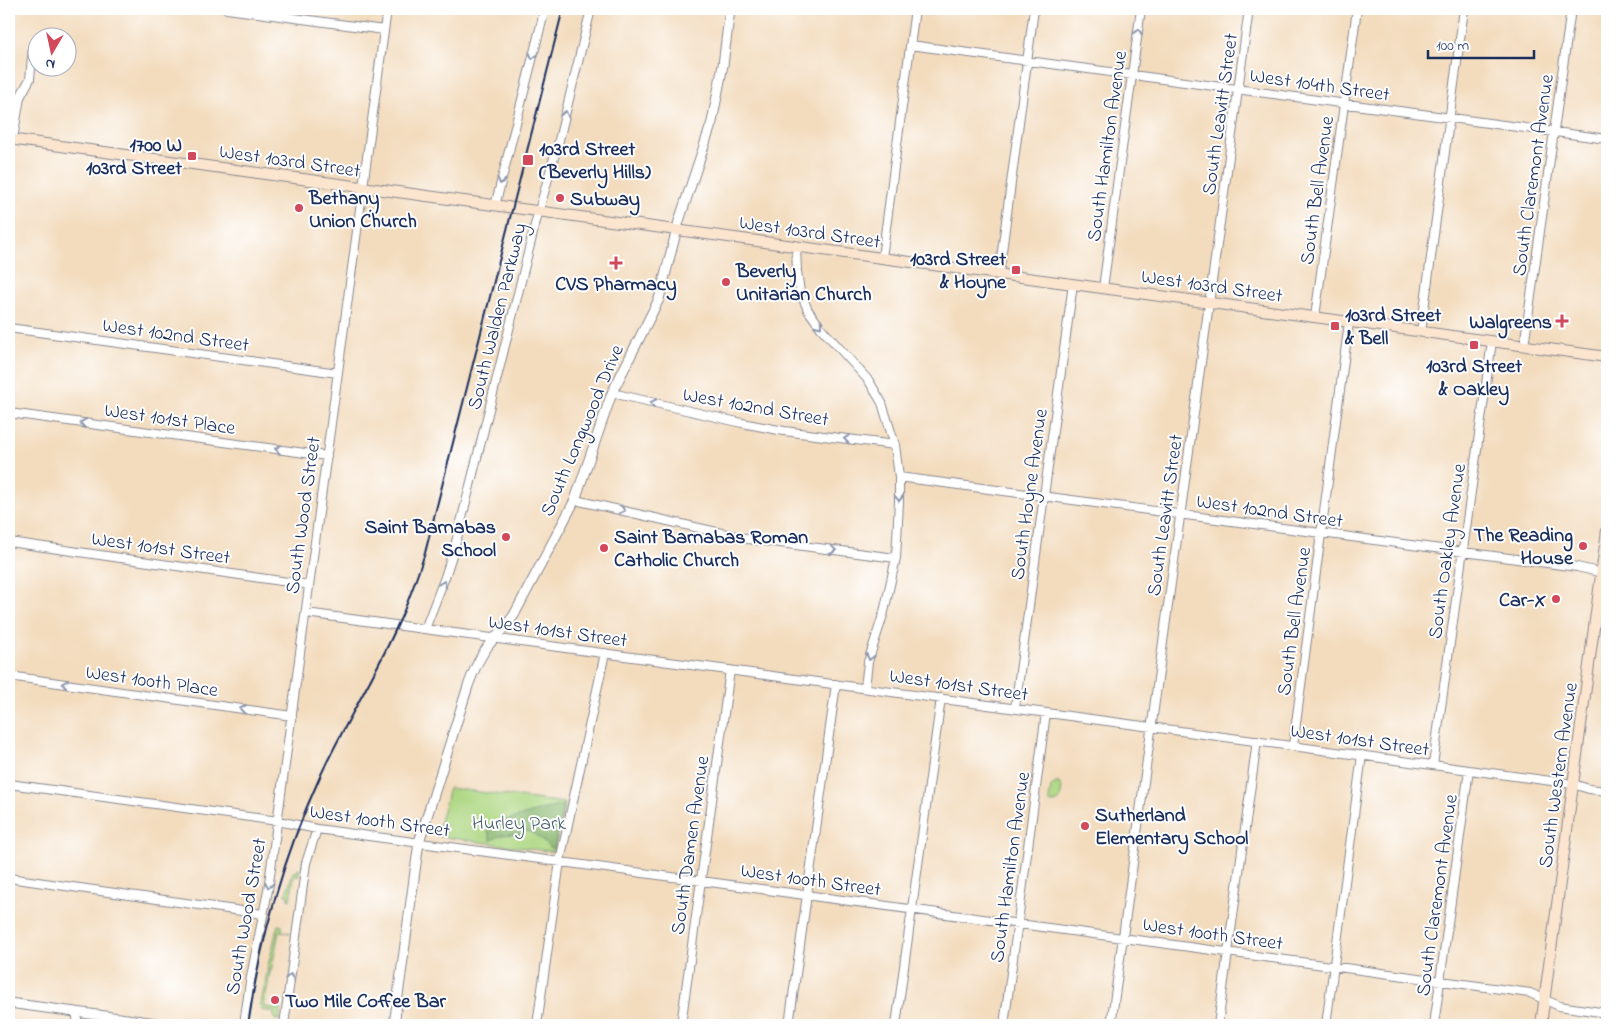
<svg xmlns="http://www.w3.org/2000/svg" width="1616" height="1034" font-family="'Indie Flower',sans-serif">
<rect width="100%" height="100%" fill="#fff"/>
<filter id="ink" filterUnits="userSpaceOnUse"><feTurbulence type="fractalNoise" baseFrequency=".02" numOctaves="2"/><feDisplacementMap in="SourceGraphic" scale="10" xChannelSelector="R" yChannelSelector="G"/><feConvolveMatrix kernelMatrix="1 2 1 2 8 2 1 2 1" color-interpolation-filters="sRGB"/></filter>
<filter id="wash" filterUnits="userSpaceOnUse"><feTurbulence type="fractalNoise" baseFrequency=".0096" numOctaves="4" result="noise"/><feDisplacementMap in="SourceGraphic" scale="20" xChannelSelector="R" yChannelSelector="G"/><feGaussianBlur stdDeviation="1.12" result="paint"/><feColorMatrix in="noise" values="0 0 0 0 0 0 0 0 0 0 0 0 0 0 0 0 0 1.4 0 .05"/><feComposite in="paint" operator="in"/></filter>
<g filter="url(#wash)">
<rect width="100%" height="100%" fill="#f3dcbe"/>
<path fill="#add782" stroke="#648370" d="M1056,783H1059L1062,787L1060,800L1055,803H1051L1049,800L1051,786Z
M449,788L565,803L554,852L436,836Z
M298,869L300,870L299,876H294L290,900L288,899V896L286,895L293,872H297Z
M278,925L282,926V931L291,933L279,932L271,971L267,970Z
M267,972H270L264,1007L281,1009L279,1020L274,1019V1012L260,1010Z"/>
<path fill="#8ab870" stroke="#527467" d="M564,805L554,850C544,844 539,834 527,831L521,835C510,834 500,833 491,841L488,831L491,825L541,810Z"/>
</g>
<g filter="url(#ink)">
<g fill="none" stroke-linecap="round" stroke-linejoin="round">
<g stroke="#87868e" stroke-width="10">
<path id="minor" d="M227,9L384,30
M910,45L1607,139
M13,139L20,97L30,79L33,46
M495,206L545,9
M796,247L797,271L800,292L808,310L821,328L869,381L882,403L895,445L899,477V502L896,558L884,612L868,662L865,688
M882,258L915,9
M999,274L1034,9
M1103,288L1141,9
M1315,317L1357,9
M9,328L338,373
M1421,332L1464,9
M1524,346L1571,9
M612,393L742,423L784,431L895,445
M9,413L327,456
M899,477L1577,567L1607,574
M575,500L748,539L896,558
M9,542L309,585
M306,613L1573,784L1589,789L1607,791
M425,629L445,577L455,546L536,221L559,140L591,9
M9,676L292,716
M1015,708L1073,284
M1293,746L1349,322
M1433,765L1492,341
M9,784L278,821L317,829L1530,993L1559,1006L1607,1013
M9,878L263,914
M77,1025V1013
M244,1025L250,982L268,890L387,9
M284,1025L306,863L317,829
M537,1025L560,861L605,653
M681,1025L730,670
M789,1025L836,684
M896,1025L941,698
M1004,1025L1046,713
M1111,1025L1249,9
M1218,1025L1257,741
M1326,1025L1362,755
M1434,1025L1469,770"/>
</g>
<g stroke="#87868e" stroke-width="11">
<path id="tertiary" d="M9,1003L171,1025
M394,1025L419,842L468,686C473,672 479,658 488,646C496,635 507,626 514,615L575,500L612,393L659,299L679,221L712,122L723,65L730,9"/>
</g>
<g stroke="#87868e" stroke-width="12">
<path id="secondary" d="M9,139L1607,357
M1541,1025L1607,530"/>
</g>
<use href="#minor" stroke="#fff" stroke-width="8"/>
<use href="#tertiary" stroke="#fff" stroke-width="9"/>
<use href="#secondary" stroke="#fce5cf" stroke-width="10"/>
<path stroke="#1b2f5e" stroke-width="2" d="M248,1025C260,941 284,856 319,779C343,726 375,677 398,624C409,601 417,577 425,553L563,9"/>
</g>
<defs><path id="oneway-chevron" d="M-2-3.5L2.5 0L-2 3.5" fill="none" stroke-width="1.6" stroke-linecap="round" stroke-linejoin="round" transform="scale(1.25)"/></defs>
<g stroke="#8d97ae">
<use href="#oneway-chevron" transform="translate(1138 32) rotate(-82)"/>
<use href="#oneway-chevron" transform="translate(533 56) rotate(104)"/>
<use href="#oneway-chevron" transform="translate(565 114) rotate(-76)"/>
<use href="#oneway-chevron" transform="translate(501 181) rotate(104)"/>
<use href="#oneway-chevron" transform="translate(819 325) rotate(51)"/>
<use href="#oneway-chevron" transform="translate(653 403) rotate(-167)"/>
<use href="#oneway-chevron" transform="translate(83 423) rotate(-172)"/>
<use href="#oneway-chevron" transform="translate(847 439) rotate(-173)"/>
<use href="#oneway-chevron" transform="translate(278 449) rotate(-172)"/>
<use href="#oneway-chevron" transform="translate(899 498) rotate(89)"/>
<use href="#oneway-chevron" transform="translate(622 510) rotate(13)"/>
<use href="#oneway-chevron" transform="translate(833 550) rotate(7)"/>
<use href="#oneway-chevron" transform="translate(443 584) rotate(-69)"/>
<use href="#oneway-chevron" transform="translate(870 657) rotate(104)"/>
<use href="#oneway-chevron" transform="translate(65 684) rotate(-172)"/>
<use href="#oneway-chevron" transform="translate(243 709) rotate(-172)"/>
<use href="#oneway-chevron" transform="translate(269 885) rotate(99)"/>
<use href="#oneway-chevron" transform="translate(290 977) rotate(-82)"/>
</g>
</g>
<g fill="#d1495b" stroke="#fff" stroke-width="2">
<rect x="187" y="151" width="10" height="10" rx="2.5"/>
<rect x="522" y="154" width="12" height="12" rx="2.5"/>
<circle cx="560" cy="198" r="5"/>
<circle cx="299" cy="208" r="5"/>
<path d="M613.5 255.5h5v5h5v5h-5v5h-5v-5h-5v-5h5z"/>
<rect x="1011" y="265" width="10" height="10" rx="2.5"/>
<circle cx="726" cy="282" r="5"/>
<path d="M1559.5 313.5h5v5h5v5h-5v5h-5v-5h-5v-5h5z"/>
<rect x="1330" y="321" width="10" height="10" rx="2.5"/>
<rect x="1469" y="340" width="10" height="10" rx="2.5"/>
<circle cx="506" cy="537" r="5"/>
<circle cx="1583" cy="546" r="5"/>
<circle cx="604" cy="548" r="5"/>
<circle cx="1556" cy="599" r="5"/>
<circle cx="1085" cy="826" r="5"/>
<circle cx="275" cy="1000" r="5"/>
</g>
<g text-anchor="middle" stroke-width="4" stroke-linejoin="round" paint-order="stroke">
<g font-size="20" fill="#1b2f5e" stroke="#fff">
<text transform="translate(1320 84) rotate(8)" y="7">West 104th Street</text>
<text transform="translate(1219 114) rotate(-82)" y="7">South Leavitt Street</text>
<text transform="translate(1106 146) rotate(-82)" y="7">South Hamilton Avenue</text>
<text transform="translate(290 160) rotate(8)" y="7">West 103rd Street</text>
<text transform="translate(1532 175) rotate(-82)" y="7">South Claremont Avenue</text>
<text transform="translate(1316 190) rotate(-82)" y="7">South Bell Avenue</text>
<text transform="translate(810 231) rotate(8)" y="7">West 103rd Street</text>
<text transform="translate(1212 285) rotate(8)" y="7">West 103rd Street</text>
<text transform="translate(496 316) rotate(-76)" y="7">South Walden Parkway</text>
<text transform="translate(176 334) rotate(8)" y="7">West 102nd Street</text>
<text transform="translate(756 406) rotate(10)" y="7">West 102nd Street</text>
<text transform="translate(170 418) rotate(8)" y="7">West 101st Place</text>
<text transform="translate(581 430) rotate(-67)" y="7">South Longwood Drive</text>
<text transform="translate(1028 494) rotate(-82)" y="7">South Hoyne Avenue</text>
<text transform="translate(1270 510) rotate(8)" y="7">West 102nd Street</text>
<text transform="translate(302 515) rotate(-82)" y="7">South Wood Street</text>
<text transform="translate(1164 515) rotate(-82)" y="7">South Leavitt Street</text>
<text transform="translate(161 547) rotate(8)" y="7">West 101st Street</text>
<text transform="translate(1446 551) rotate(-82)" y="7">South Oakley Avenue</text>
<text transform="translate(1293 621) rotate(-82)" y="7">South Bell Avenue</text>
<text transform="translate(558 630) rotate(8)" y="7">West 101st Street</text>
<text transform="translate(152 680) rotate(8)" y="7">West 100th Place</text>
<text transform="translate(959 684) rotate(8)" y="7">West 101st Street</text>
<text transform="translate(1360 739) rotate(8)" y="7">West 101st Street</text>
<text transform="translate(1557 775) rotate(-82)" y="7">South Western Avenue</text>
<text transform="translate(380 820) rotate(8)" y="7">West 100th Street</text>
<text transform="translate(689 845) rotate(-82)" y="7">South Damen Avenue</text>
<text transform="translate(1009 867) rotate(-82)" y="7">South Hamilton Avenue</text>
<text transform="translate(811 879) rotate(8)" y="7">West 100th Street</text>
<text transform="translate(1436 895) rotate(-82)" y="7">South Claremont Avenue</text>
<text transform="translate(245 916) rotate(-80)" y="7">South Wood Street</text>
<text transform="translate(1213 933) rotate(8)" y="7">West 100th Street</text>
</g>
<g font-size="20" font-weight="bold" fill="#1b2f5e" stroke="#fff" text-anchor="start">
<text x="182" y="151" text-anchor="end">1700 W<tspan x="182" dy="23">103rd Street</tspan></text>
<text x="539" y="155">103rd Street<tspan x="539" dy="23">(Beverly Hills)</tspan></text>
<text x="309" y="204">Bethany<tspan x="309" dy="23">Union Church</tspan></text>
<text x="570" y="205">Subway</text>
<text x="1006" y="265" text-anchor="end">103rd Street<tspan x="1006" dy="23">&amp; Hoyne</tspan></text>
<text x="736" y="277">Beverly<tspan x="736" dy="23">Unitarian Church</tspan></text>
<text x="616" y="290" text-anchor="middle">CVS Pharmacy</text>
<text x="1345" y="321">103rd Street<tspan x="1345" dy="23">&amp; Bell</tspan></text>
<text x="1552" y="328" text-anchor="end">Walgreens</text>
<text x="1474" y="372" text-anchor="middle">103rd Street<tspan x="1474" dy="23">&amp; Oakley</tspan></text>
<text x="496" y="533" text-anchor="end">Saint Barnabas<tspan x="496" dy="23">School</tspan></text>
<text x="1573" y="541" text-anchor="end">The Reading<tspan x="1573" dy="23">House</tspan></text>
<text x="614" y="543">Saint Barnabas Roman<tspan x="614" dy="23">Catholic Church</tspan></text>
<text x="1546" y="606" text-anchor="end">Car-X</text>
<text x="1095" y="821">Sutherland<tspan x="1095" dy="23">Elementary School</tspan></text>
<text x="285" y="1007">Two Mile Coffee Bar</text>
</g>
<g font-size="20" fill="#476169" stroke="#fff">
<text x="519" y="829">Hurley Park</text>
</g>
</g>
<rect width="1616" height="1034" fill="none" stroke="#fff" stroke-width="30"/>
<g transform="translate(52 52) rotate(189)"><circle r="24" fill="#ffffff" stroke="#a4acbf"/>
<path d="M0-4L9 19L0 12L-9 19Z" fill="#d1495b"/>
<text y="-8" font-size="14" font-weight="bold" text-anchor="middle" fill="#1b2f5e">N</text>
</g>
<path d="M1428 50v8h106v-8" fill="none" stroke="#1b2f5e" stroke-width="2.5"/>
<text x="1436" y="50" font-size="15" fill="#1b2f5e" stroke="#ffffff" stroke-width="4" paint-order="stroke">100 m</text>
</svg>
